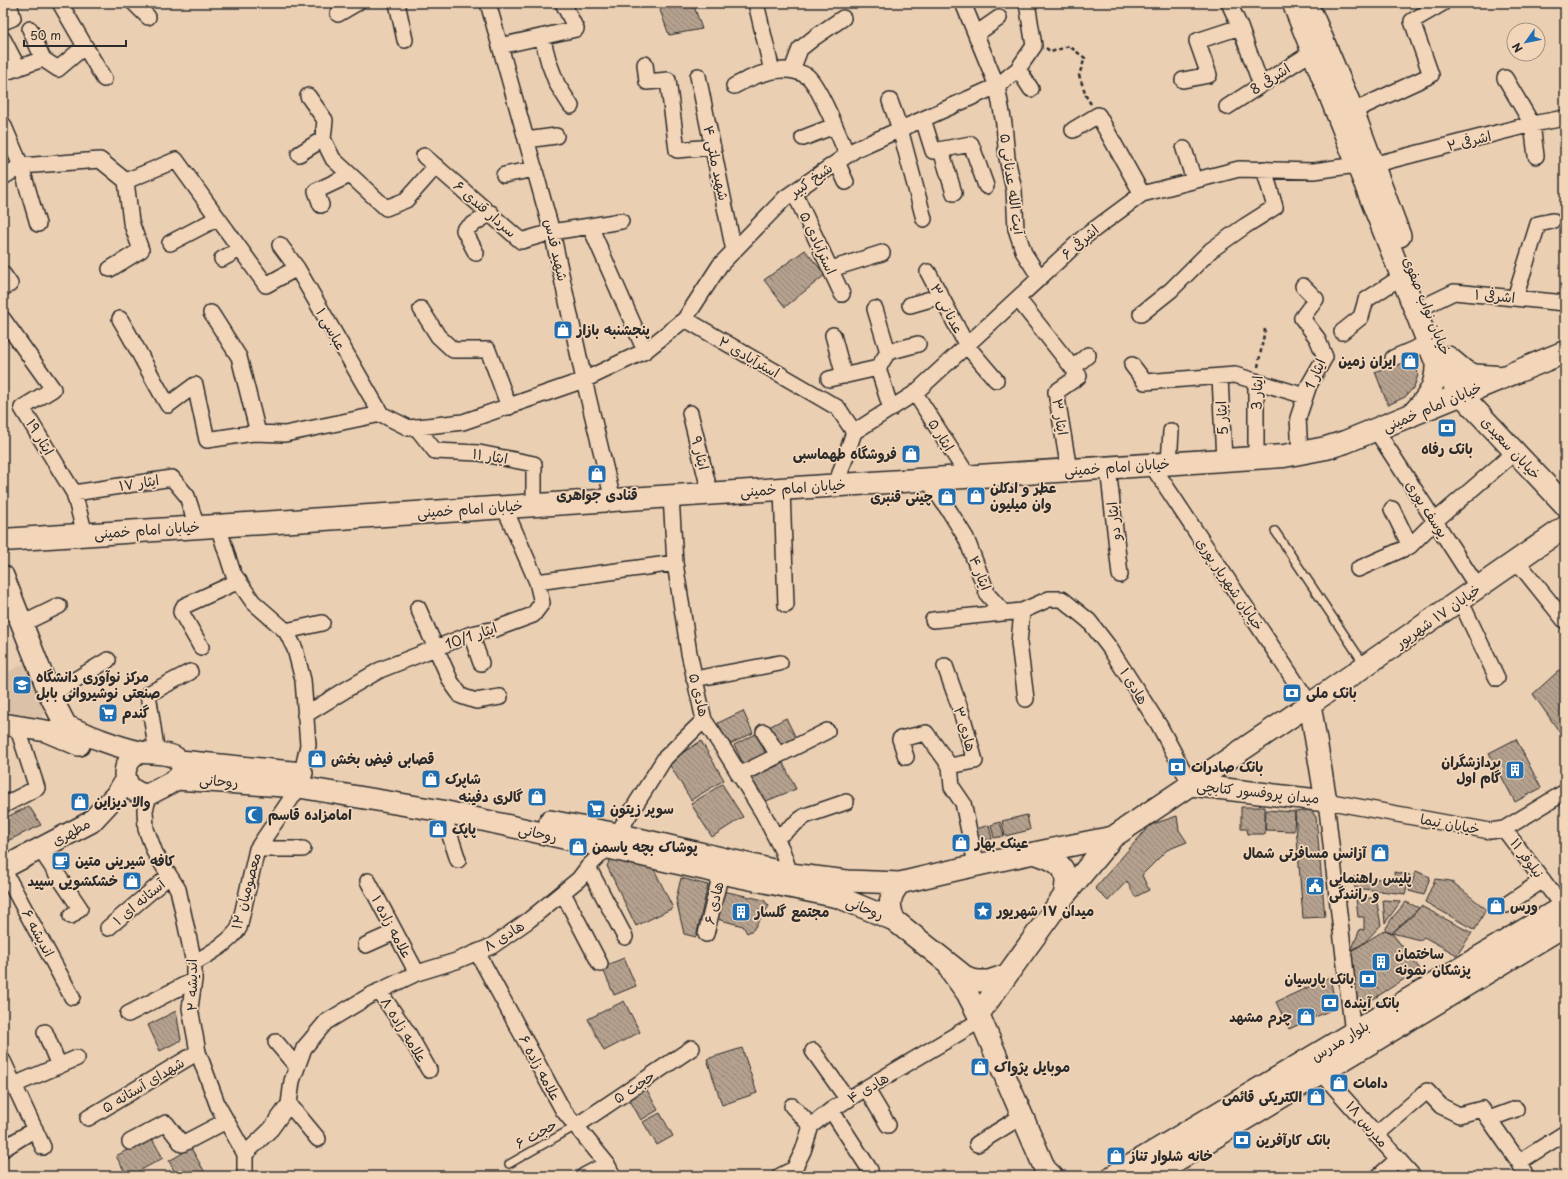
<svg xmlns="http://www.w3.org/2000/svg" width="1568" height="1179" font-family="'Playpen Sans','Playpen Sans Arabic',sans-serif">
<defs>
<pattern id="building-back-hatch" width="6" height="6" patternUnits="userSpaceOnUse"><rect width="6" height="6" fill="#b5a18e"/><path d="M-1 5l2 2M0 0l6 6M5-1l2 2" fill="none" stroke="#938374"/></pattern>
</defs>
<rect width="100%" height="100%" fill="#ebcfb3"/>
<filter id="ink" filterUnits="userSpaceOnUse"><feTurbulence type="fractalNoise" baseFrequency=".025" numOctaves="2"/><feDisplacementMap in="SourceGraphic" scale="8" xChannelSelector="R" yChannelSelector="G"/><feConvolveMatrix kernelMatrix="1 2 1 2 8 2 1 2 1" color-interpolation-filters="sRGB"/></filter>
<g filter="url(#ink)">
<path fill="#dbc1a8" d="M32,660L46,696L42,719L3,712V674Z"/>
<path fill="url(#building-back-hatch)" stroke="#2b2b2b" d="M674,3H693L702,29L669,35L660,10Z
M805,250L825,275L785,307L764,280Z
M1414,355L1418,375L1414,387L1405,397L1388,405L1375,372Z
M1565,665V740L1533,694Z
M743,711L753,733L728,745L718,723Z
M786,718L797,740L781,749L769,727Z
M756,734L767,756L745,767L734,745Z
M1516,739L1541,788L1515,802L1489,753Z
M701,741L724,780L691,800L668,762Z
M783,763L796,789L759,804L745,781Z
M722,784L743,817L712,837L691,804Z
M1565,804V814L1561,807Z
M29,806L41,825L3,843V819Z
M1241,807H1265V834H1248L1247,829H1241Z
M1266,810L1295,812L1294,831L1265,830Z
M1311,810L1316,817L1325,917L1303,918L1295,812Z
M1027,815L1030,830L1005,836L1002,821Z
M1177,816L1179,830L1187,842L1167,850L1142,875L1149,890L1135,897L1127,881L1108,901L1095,888L1150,825Z
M1000,822L1004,836L994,838L991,825Z
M989,825L992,839L976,843L973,830Z
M611,858L654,869L673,908L636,926L607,866Z
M1416,871L1430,877L1424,895L1409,891Z
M1394,872L1410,875L1405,894L1355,888L1353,877L1395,880Z
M681,878L708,885L696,937L684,934L676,899Z
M1435,879L1451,881L1486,909L1475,930L1425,902Z
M723,891L764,900L769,906L753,930L747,933L743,926L717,919Z
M1356,898H1376L1381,925L1363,944L1351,951L1360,929L1364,930V917H1358Z
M1383,900L1401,901L1385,923Z
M1406,902L1419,908L1392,933L1385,930L1392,918Z
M1421,906L1472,933L1457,955L1424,937L1420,940L1392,933L1412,916Z
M1385,930L1391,932L1420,969L1364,1005L1351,1001L1346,954Z
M624,958L636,986L614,995L602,967Z
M1330,977L1335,1003L1333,1009L1289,1029L1276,1002Z
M624,1001L640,1032L604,1051L588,1019Z
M176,1011L181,1040L160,1051L148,1025Z
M742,1048L757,1093L722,1105L707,1059Z
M644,1085L658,1110L641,1120L627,1095Z
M660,1113L673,1136L657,1145L643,1122Z
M151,1137L163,1158L130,1176H127L116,1156Z
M191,1148L207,1176H177L169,1161Z"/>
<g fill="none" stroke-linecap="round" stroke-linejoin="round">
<g stroke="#2b2b2b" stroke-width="10">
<path id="lane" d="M1275,531L1364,664
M509,1164L576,1126"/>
</g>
<g stroke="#2b2b2b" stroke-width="18">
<path id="street" d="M60,3L104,79
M134,3L148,17
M397,3L405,40
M488,3L552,232L584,380L613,500
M756,3L772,71
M963,3L997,86L1004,124L1007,158L1014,190L1016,229L1024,253L1040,278
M1229,3L1240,27L1261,85
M338,14L357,3
M3,22L13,18L9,3
M30,29L43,59
M976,34L999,18
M542,37L549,63L557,84L571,106
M3,39L18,68
M500,46L576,29L563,3
M645,64L647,82L668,80L677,150L713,147
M1018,69L1031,89
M792,70L800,49L815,37L843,18
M3,73L43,59L58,69L85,46
M698,76L734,251
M1505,78L1532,124L1536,156
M1183,80L1209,75L1197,41L1240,27
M734,86C755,75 784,62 807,76C818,83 841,140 847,155
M308,96L325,120L323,139L333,159L386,208L406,200L436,166
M890,101L900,129L924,219
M1227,107L1312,52
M1353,111L1431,75L1412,21L1443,3
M923,119L933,151L971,144L986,186
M3,124L21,166L38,224
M1073,130L1098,115L1142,194
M803,138L834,126
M526,140L556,136
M1184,149L1194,180
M941,150L954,193
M299,154L323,139
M424,156L521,241L552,232L590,226L645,351
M837,162L846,182
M1372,165L1532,124L1565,118
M504,175L535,169
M3,177L21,166L100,160L126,181L176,160L266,285L297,268
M794,192L842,294
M321,205L316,191L350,175
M590,226L621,221
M170,243L218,218
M280,245L297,268L381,414
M476,253L464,230L491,213
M222,259L240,249
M110,269L141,250L131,222L126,181
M831,269L882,253
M928,272L967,346L996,380
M3,274L10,284L3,288
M1515,298L1538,224L1552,221
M1018,299L1079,376L1056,392L1069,470
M910,305L941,296
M1427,305L1454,292L1565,303
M421,309L438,336L453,350H488L509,407
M211,313L239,357L258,433
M1141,314L1171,290L1211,250L1245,226L1275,207L1264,169
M3,319L53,389L22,408L74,493L85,534
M120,319C137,347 151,377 168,405L195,385L207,440L253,433L285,434L381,414L409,428L463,422L584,380L645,351L685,319L720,265L785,198L856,149L997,86L1018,69L1034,46L1027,3
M685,319L838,408L854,432
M1342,332L1361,317L1366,300L1401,277
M833,335L844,376
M888,352L918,344
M1393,358L1428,343
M1132,365L1145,382L1235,375L1305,396
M878,368L891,409
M1073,368L1088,355
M1220,377L1224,460
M829,379L878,368L888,352L875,309
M1256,381V457
M915,393L968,476
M690,413L710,493
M416,427L435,451L479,453L534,464V505
M1376,430L1478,588
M854,432L915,393L1084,237L1142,194L1239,169L1314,171L1356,165
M1300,453L1298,418L1309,385L1325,357L1317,338L1302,318L1316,299L1303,286
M1169,463L1171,431
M1151,464L1310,704
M1108,467L1120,575
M927,479L950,512L966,538L988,595L1004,613
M837,485L838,479L854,432
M782,489L786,605
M74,493L172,478L187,496L197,527
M671,496L675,563L689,653L704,720L725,751L763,813L782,850L790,874
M1392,509L1410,546
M218,526L233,573L253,602L286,631L295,649L303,680L308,745L302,773
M1517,561L1565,621
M1358,569L1410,546L1435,521L1515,452
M537,582L675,563
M1460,600L1497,678
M418,608L451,682L461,696L476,701L500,697
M1022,611L1019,643L1026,699
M933,620L1022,611L1049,599H1062L1089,621L1109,647L1159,725L1191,785
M22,624L59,606
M286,631L322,623
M471,634L481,663
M201,647L181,612L184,606L239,581
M945,666L961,711L975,761L950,766L952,787L963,803L976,864
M694,679L780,663
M50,695L108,660
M305,715L347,689L380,670L471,634L495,629L533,615L542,603L537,582L504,507
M764,732L778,755
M157,754L148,694L190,672
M906,757L900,739L926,733L950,766
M739,775L827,731
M150,793L145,810L146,829L155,853L178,889L194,963V980L190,1008L198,1052L218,1106L245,1154V1176
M6,804L37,788L17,726
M442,811L458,860
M1504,829L1563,907
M617,834L665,758L704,720
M776,838L805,816L846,802
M40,849L80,908L71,916
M257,849H303
M588,867L625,937
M3,869L72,997
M368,881L417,973
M563,893L600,964
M1506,905L1543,880
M108,928L169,876
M706,934L721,873
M366,945L395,932
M477,952L563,1110L607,1164L613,1176
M194,963C210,953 228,944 239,928L257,849L299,787
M379,991L408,1033L429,1070
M128,1014L194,980
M45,1032L59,1066
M1353,1034L1326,801L1490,831L1504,829L1565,792
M276,1042L297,1067
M813,1051L848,1100
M3,1061L43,1147
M1321,1072L1413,1176
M14,1085L77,1058
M866,1088L888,1125
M289,1104L318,1139
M792,1106L811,1126
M831,1110L870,1170
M88,1118L198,1052
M1489,1119L1516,1109
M576,1126L692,1048
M1376,1135L1427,1091L1441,1106L1459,1115L1482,1109L1519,1162L1526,1176
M130,1142L166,1123L182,1144L226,1121
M977,1144L1022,1116
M3,1149L35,1129
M245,1154L271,1129L289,1104L292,1081L304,1048L326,1022L371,995L417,973L456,961L492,946L529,920L579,879L588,867L607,848
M1519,1162L1565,1133
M584,1176L607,1164
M780,1176L794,1169L803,1151L811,1126L831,1110L866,1088L981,1020
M1379,1176L1398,1159"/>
</g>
<g stroke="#2b2b2b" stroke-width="24">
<path id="secondary" d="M1293,3L1436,363L1446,370L1457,390L1565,505
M1312,14L1353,111L1400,236
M1448,357L1466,372L1475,375L1504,377
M1409,417C1426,400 1437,387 1436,363
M3,576L50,695L66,726C90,736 114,746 140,752C152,754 167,752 176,758C181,761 183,769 181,774C177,781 155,791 147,795C121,792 117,763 141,752
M1310,704L1565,527
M3,724L46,731L79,745
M180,761L302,773
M176,779L299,787L442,811L721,873L838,897L894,920
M550,821L617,834L790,874L847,881L900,883
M1034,853C1059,861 1071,867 1064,896L1007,975L989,981H978L968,979L894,920C888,904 889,896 900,883C970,866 1042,851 1113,837
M3,868L91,822L117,794L126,779
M1064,896L1113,837L1310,704L1326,801L1191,785
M951,971L967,993L981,1020L1045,1169L1052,1176
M978,1015L1007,975"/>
</g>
<g stroke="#2b2b2b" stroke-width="25">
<path id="primary" d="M3,540L1284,456L1326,448L1345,442L1565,352
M1114,1176L1565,906
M1150,1176L1565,925"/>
</g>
<path stroke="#2b2b2b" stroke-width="2.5" stroke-dasharray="4 3" stroke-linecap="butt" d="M1046,48L1051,52L1069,46L1085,58L1079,75L1087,98L1091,104
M1258,367L1265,329"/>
<use href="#lane" stroke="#f3d6b9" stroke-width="7"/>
<use href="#street" stroke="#f3d6b9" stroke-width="15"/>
<use href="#secondary" stroke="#f3d6b9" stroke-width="21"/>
<use href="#primary" stroke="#f3d6b9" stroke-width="22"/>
</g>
</g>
<defs>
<g id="shop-square" transform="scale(1)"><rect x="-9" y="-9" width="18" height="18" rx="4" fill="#1f6fb2" stroke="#f3d6b9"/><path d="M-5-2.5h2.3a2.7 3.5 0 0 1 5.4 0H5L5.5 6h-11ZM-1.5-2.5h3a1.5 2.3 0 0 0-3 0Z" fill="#fff"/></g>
<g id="bank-square" transform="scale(1)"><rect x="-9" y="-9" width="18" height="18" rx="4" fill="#1f6fb2" stroke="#f3d6b9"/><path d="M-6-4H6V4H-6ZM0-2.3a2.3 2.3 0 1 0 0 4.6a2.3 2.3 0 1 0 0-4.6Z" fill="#fff"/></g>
<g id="university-square" transform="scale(1)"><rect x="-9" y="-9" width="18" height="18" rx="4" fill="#1f6fb2" stroke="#f3d6b9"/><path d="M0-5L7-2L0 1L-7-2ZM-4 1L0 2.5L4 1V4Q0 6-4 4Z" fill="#fff"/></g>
<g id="supermarket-square" transform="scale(1)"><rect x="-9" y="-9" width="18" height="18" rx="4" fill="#1f6fb2" stroke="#f3d6b9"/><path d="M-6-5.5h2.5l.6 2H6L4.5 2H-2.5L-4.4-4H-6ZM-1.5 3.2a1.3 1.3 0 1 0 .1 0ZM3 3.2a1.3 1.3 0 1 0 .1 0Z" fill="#fff"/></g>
<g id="building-square" transform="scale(1)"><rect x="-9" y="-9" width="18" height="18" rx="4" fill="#1f6fb2" stroke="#f3d6b9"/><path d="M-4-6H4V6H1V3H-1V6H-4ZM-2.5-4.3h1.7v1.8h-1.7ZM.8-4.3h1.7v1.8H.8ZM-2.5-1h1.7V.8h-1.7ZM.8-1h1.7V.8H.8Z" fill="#fff"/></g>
<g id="mosque-square" transform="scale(1)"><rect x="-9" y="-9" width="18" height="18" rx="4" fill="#1f6fb2" stroke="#f3d6b9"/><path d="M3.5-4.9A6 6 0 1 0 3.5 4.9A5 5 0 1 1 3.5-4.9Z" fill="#fff"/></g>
<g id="cafe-square" transform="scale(1)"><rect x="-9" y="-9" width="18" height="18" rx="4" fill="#1f6fb2" stroke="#f3d6b9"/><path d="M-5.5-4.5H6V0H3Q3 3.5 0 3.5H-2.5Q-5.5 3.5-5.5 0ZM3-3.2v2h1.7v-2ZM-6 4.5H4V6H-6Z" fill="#fff"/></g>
<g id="civic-square" transform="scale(1)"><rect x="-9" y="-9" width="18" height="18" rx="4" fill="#1f6fb2" stroke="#f3d6b9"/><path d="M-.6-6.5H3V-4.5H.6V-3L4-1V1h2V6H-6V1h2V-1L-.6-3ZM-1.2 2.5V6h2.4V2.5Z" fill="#fff"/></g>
<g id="sight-square" transform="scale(1)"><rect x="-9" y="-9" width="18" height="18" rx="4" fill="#1f6fb2" stroke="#f3d6b9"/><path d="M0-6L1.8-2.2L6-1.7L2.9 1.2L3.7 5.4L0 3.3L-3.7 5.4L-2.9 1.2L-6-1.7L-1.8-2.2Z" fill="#fff"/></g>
</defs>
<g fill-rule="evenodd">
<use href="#shop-square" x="563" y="330"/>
<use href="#shop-square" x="1410" y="361"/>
<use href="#bank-square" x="1447" y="428"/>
<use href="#shop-square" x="911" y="454"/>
<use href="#shop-square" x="597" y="474"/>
<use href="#shop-square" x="976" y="496"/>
<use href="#shop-square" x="947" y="497"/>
<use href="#university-square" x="22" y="685"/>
<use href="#bank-square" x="1292" y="693"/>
<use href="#supermarket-square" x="108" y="713"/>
<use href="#shop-square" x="317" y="759"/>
<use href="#bank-square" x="1177" y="767"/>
<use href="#building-square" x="1515" y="770"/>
<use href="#shop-square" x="431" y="779"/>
<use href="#shop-square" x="537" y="797"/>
<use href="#shop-square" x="80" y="802"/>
<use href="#supermarket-square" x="596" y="809"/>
<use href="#mosque-square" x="254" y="815"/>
<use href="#shop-square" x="438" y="829"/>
<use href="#shop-square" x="961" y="843"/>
<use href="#shop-square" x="578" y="847"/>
<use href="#shop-square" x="1380" y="853"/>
<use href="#cafe-square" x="61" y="861"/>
<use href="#shop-square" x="132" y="881"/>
<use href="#civic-square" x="1315" y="886"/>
<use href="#shop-square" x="1496" y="906"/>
<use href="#sight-square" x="983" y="911"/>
<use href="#building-square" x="741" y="912"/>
<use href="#building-square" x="1381" y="962"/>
<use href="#bank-square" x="1368" y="979"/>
<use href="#bank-square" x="1330" y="1003"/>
<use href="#shop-square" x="1306" y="1017"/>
<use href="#shop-square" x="980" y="1067"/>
<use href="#shop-square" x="1339" y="1083"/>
<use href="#shop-square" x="1316" y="1097"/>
<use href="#bank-square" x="1242" y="1140"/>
<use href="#shop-square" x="1116" y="1156"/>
</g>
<g text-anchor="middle" stroke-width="3.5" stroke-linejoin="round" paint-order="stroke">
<g font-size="14" fill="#2b2b2b" stroke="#f3d6b9">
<text transform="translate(1270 79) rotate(-33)" y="5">اشرفی 8</text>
<text transform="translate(1469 141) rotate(-14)" y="5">اشرفی ٣</text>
<text transform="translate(716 163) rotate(78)" y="5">شهید ملتی ۴</text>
<text transform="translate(811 180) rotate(-35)" y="5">شیخ کبیر</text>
<text transform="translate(1012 184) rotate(82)" y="5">آیت الله عدنانی ۵</text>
<text transform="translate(485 209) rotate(41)" y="5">سردار قندی ۶</text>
<text transform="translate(1080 242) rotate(-41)" y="5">اشرفی ۶</text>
<text transform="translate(818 243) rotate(65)" y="5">استرآبادی ۵</text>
<text transform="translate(556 250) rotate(77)" y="5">شهید قدس</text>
<text transform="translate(1495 296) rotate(5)" y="5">اشرفی ۱</text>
<text transform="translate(1427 306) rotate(68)" y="5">خیابان نواب صفوی</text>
<text transform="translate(947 309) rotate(62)" y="5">عدنانی ۳</text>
<text transform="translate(331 329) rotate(61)" y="5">عباسی ۱</text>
<text transform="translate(749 357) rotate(30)" y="5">استرآبادی ٣</text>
<text transform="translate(1315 374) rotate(-67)" y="5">ایثار 1</text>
<text transform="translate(1257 393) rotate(-88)" y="5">ایثار 3</text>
<text transform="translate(1432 407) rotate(-23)" y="5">خیابان امام خمینی</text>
<text transform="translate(1060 417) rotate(81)" y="5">ایثار ۳</text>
<text transform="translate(1222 418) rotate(-93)" y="5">ایثار 5</text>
<text transform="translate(941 435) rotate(58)" y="5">ایثار ۵</text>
<text transform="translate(40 437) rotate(59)" y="5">ایثار ١٩</text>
<text transform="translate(1511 448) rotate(47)" y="5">خیابان سعیدی</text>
<text transform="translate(700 453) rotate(76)" y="5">ایثار ۹</text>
<text transform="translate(490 456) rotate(9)" y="5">ایثار ۱۱</text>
<text transform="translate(1117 467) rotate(-4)" y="5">خیابان امام خمینی</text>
<text transform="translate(139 483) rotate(-9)" y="5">ایثار ۱۷</text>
<text transform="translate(793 488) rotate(-4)" y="5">خیابان امام خمینی</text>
<text transform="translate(470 509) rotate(-4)" y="5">خیابان امام خمینی</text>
<text transform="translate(1427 509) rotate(57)" y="5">یوسف پوری</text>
<text transform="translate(1114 521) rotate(-96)" y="5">ایثار دو</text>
<text transform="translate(147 530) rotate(-4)" y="5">خیابان امام خمینی</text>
<text transform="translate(980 573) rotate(68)" y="5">ایثار ۴</text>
<text transform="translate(1230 584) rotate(56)" y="5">خیابان شهریار پوری</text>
<text transform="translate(1438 616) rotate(-35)" y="5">خیابان ۱۷ شهریور</text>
<text transform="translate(471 636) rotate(-19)" y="5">ایثار 10/1</text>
<text transform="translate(1134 686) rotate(58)" y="5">هادی ۱</text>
<text transform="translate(699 695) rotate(76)" y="5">هادی ۵</text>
<text transform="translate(965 729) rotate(73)" y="5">هادی ۳</text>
<text transform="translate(219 781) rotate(4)" y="5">روحانی</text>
<text transform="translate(1258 792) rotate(6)" y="5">میدان پروفسور کتابچی</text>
<text transform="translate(1450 824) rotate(10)" y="5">خیابان نیما</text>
<text transform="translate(71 832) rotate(-29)" y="5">مطهری</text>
<text transform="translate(538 833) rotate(13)" y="5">روحانی</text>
<text transform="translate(1527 858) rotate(53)" y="5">نیلوفر ۱۱</text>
<text transform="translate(246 891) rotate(-75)" y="5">معصومیان ۱۲</text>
<text transform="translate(139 902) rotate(-40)" y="5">آستانه ای ۱</text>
<text transform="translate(714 903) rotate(-77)" y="5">هادی ۶</text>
<text transform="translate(865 908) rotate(22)" y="5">روحانی</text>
<text transform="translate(392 927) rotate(62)" y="5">علامه زاده ۱</text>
<text transform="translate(38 933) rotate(62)" y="5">اندیشه ۶</text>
<text transform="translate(504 936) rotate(-32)" y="5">هادی ۸</text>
<text transform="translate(192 985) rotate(-90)" y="5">اندیشه ۲</text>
<text transform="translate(404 1030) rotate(58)" y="5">علامه زاده ۸</text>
<text transform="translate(1340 1041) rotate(-31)" y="5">بلوار مدرس</text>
<text transform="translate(540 1068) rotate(62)" y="5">علامه زاده ۶</text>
<text transform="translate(143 1085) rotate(-31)" y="5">شهدای آستانه ۵</text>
<text transform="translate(634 1087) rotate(-34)" y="5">حجت ۵</text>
<text transform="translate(868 1088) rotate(-31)" y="5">هادی ۴</text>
<text transform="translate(1367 1124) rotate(49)" y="5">مدرس ۱۸</text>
<text transform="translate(536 1134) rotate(-29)" y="5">حجت ۶</text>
</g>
<g font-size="14" font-weight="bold" fill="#2b2b2b" stroke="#f3d6b9" text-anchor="start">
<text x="577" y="335">پنجشنبه بازار</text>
<text x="1396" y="366" text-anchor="end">ایران زمین</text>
<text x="1447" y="454" text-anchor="middle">بانک رفاه</text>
<text x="897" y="459" text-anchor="end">فروشگاه طهماسبی</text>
<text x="990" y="493">عطر و ادکلن<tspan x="990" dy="16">وان میلیون</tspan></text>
<text x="597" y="500" text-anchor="middle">قنادی جواهری</text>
<text x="933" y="502" text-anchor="end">چینی قنبری</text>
<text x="36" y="682">مرکز نوآوری دانشگاه<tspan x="36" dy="16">صنعتی نوشیروانی بابل</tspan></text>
<text x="1306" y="698">بانک ملی</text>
<text x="122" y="718">گندم</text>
<text x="331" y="764">قصابی فیض بخش</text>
<text x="1501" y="767" text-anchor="end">پردازشگران<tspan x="1501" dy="16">گام اول</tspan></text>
<text x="1191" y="772">بانک صادرات</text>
<text x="445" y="784">شاپرک</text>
<text x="523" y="802" text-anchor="end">گالری دفینه</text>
<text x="94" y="807">والا دیزاین</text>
<text x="610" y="814">سوپر زیتون</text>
<text x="268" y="820">امامزاده قاسم</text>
<text x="452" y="834">پاپک</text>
<text x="975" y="848">عینک بهار</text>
<text x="592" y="852">پوشاک بچه یاسمن</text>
<text x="1366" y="858" text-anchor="end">آزانس مسافرتی شمال</text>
<text x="75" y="866">کافه شیرینی متین</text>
<text x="1329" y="883">پلیس راهنمایی<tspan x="1329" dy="16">و رانندگی</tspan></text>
<text x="118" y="886" text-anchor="end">خشکشویی سپید</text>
<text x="1510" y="911">ورس</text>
<text x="997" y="916">میدان ۱۷ شهریور</text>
<text x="755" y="917">مجتمع گلسار</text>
<text x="1395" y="959">ساختمان<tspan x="1395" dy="16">پزشکان نمونه</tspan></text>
<text x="1354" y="984" text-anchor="end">بانک پارسیان</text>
<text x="1344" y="1008">بانک آینده</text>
<text x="1292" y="1022" text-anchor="end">چرم مشهد</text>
<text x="994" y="1072">موبایل پژواک</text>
<text x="1353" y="1088">دامات</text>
<text x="1302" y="1102" text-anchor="end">الکتریکی قائمی</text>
<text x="1256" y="1145">بانک کارآفرین</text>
<text x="1130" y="1161">خانه شلوار تناز</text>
</g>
</g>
<rect width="1568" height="1179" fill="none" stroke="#f3d6b9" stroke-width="16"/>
<rect x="8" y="8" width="1552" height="1163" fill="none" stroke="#2b2b2b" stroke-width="1.5" filter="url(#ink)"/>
<g transform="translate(1526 42) rotate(237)"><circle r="19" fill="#f3d6b9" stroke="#a39280"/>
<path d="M0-3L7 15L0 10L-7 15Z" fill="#1f6fb2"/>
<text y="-6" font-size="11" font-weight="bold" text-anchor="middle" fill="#2b2b2b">N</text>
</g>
<path d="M24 40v6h102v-6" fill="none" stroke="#2b2b2b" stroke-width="2"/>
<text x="30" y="40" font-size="12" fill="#2b2b2b" stroke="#f3d6b9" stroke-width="3" paint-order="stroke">50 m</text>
</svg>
